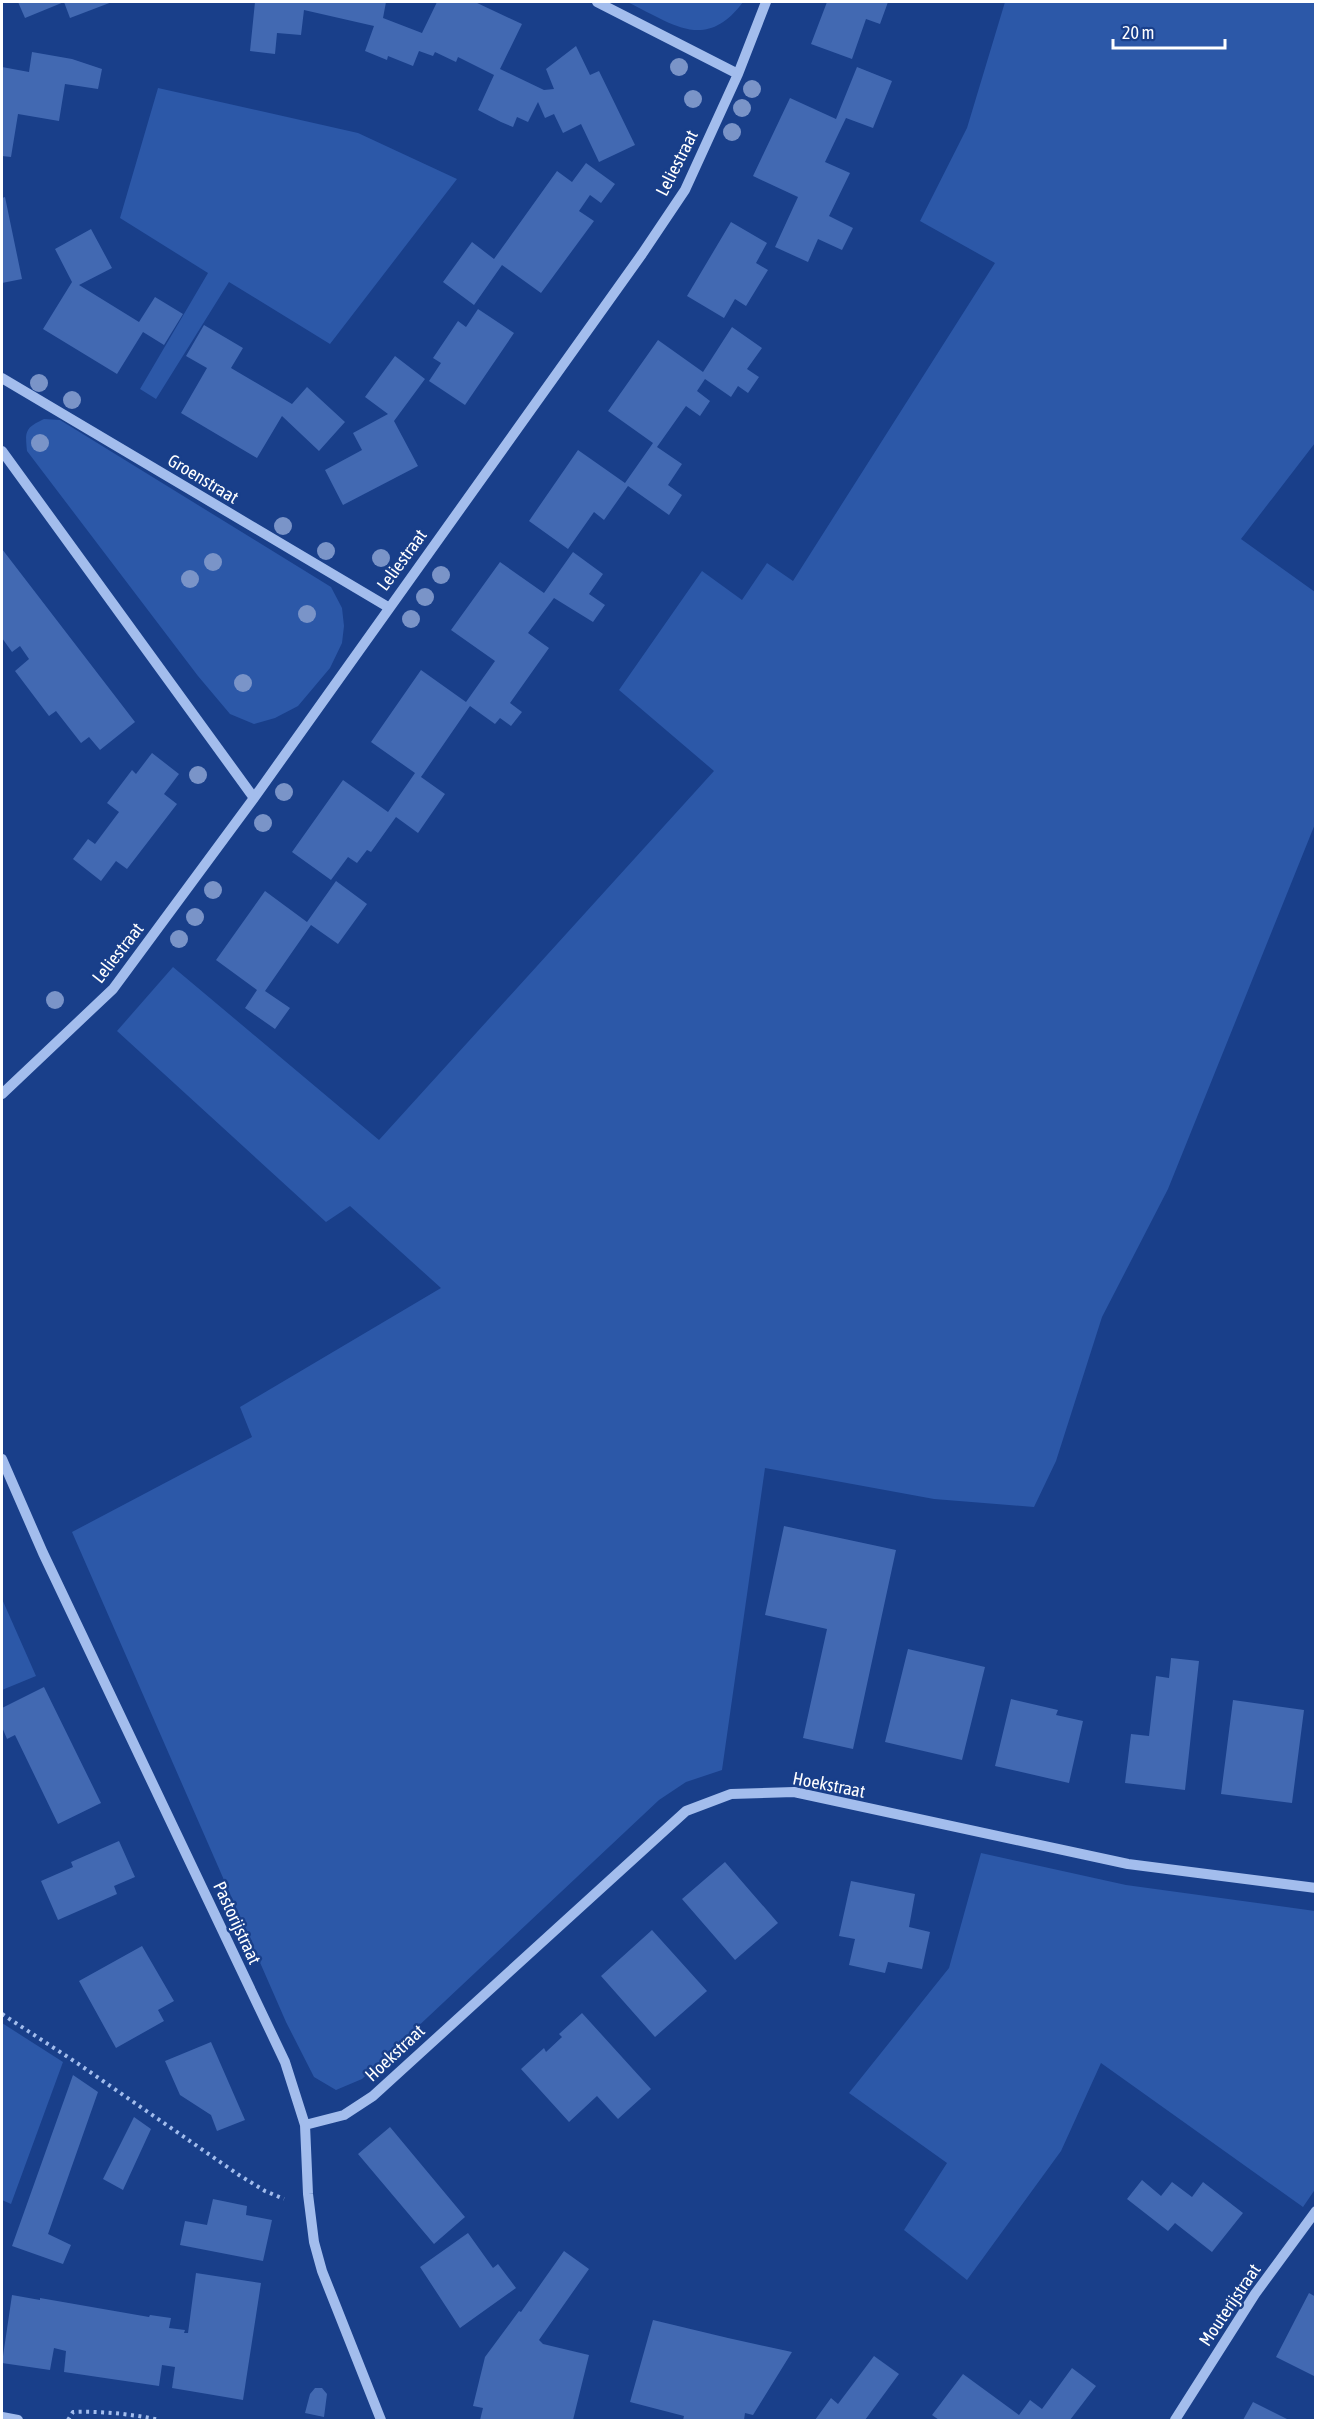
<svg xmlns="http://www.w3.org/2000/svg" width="1317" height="2422" font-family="'Asap Condensed',sans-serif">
<rect width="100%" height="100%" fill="#193f8a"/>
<path fill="#2c58a8" d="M627,2H743C705,53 672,23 627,2Z
M1005,2H1315V443L1241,539L1315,592V824L1168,1189L1102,1317L1056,1461L1034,1507L934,1499L765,1468L722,1770L686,1782L659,1800L362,2079L336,2090L314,2077L286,2022L72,1532L252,1437L240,1407L441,1288L350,1206L326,1222L117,1031L173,967L379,1140L714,771L619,690L702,571L742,600L767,563L793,581L995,263L920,221L967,128Z
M158,88L358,133L457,179L330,344L229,282L156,399L140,389L208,273L120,218Z
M44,419L60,420L331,587L342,608L344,626L342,643L330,668L298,706L275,718L254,724L230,714L198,676L27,451C25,431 25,428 44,419Z
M2,1599L36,1676L2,1690Z
M981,1853L1126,1885L1315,1911L1316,2188L1303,2207L1101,2063L1061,2151L967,2280L904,2230L947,2163L849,2093L949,1968Z
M2,2023L63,2062L11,2204L2,2200Z"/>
<path fill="#4269b2" d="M18,2H112L70,18L64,2L25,18Z
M255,2H386L383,18L422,33L437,2H475L522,24L500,69L544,90L554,89L546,69L576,46L590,75L599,71L635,145L599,162L581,124L563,133L554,114L545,118L538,102L528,122L517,117L513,127L501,122L478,110L494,75L458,57L456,62L435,52L433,56L419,51L413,66L388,56L387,60L365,51L374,26L304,10L301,35L277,33L275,54L250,51Z
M827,2H888L880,24L866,19L852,59L811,44Z
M32,52L72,59L102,69L98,89L65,84L59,121L18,114L11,157L2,156V67L29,72Z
M857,67L892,81L873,128L846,118L825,162L850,173L829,216L853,228L842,250L818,239L808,262L775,247L798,197L753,176L790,98L836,119Z
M586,163L615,184L601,203L590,195L579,211L594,221L541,293L502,265L474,305L443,282L472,242L494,259L557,171L572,182Z
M5,197L22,279L2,283V198Z
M731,222L767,243L756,263L768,270L746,306L735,299L724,318L687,296Z
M91,229L112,268L79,285L139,322L155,297L183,314L164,345L143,332L117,374L43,329L72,282L55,249Z
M478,309L514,333L465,405L429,381L441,363L433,358L458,321L466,327Z
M204,325L243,348L231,368L292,404L307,387L345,422L319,451L282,416L257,458L181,413L207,368L186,356Z
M732,327L762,348L747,369L759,377L748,393L738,386L731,397L705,379L697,391L710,401L700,416L686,406L657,447L682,464L668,485L682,495L669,515L628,486L604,520L594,512L568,549L529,521L578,450L625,483L653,443L608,411L658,340L703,372Z
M395,356L425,379L394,421L418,466L343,505L325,470L362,450L353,433L388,414L365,397Z
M2,549L135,722L100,750L89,737L81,743L56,711L49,716L15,671L29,659L20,646L12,652L2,638Z
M573,552L603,574L589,594L605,605L593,622L554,598L528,633L549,648L510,703L522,712L511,726L500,718L495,724L470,706L421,777L445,794L418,833L396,817L371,852L367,850L357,863L348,857L331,880L292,852L343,780L388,812L415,773L371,742L421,670L466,702L495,661L451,630L500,562L544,593Z
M152,753L179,774L164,794L177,804L127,869L116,861L101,881L73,859L88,839L95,844L119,812L107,803L132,770L136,774Z
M336,881L367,904L338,944L311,925L265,991L290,1008L275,1029L245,1008L257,990L216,960L265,891L307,922Z
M784,1526L896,1550L853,1749L803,1738L827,1629L765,1615Z
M908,1649L985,1667L962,1760L885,1742Z
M1171,1658L1199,1661L1185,1790L1125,1783L1131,1734L1149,1736L1156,1676L1169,1678Z
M44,1687L101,1803L58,1824L15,1735L7,1739L2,1727V1708Z
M1011,1699L1058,1710L1056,1715L1083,1721L1069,1783L995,1766Z
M1233,1700L1304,1710L1292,1803L1221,1794Z
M119,1841L135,1877L114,1886L117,1894L58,1920L41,1881L73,1867L71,1862Z
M725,1862L778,1923L735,1960L682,1899Z
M851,1881L915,1894L909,1927L930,1932L922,1969L888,1962L885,1973L849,1965L855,1939L839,1936Z
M652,1930L707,1991L655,2037L601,1976Z
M142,1946L174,2001L158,2010L164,2021L116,2048L79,1981Z
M582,2013L651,2089L618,2119L597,2096L569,2122L521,2069L544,2048L546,2052L562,2037L559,2034Z
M211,2042L245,2120L217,2131L211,2115L180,2095L165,2061Z
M73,2075L98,2092L48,2234L71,2245L63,2264L12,2246Z
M134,2117L151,2129L123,2190L103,2179Z
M390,2127L465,2217L434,2244L358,2154Z
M1142,2180L1161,2196L1172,2182L1192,2197L1203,2182L1243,2213L1212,2252L1175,2223L1168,2231L1127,2199Z
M213,2199L247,2206L246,2215L272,2220L263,2261L180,2245L185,2221L207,2225Z
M468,2233L493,2268L498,2264L516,2288L460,2328L420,2267Z
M564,2251L589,2269L539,2340L543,2344L589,2355L573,2420H480L483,2408L473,2406L485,2357L519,2311L521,2312Z
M196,2273L261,2283L243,2400L172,2388L175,2367L162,2365L159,2386L64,2372L66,2351L54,2348L50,2370L2,2363L12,2295L40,2300V2298L149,2317L150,2315L171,2318L169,2328L185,2330L184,2333H188Z
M1309,2293L1316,2297V2377L1276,2357Z
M653,2320L728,2338L792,2352L753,2415L745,2413L744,2420H683L684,2416L630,2402Z
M874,2356L899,2374L865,2420H815L831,2398L838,2404Z
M1072,2368L1096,2386L1070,2420H939L932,2415L963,2374L1019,2415L1030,2400L1042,2409Z
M315,2388H322L327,2394L324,2417L305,2413L310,2394Z
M1253,2402L1289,2420H1243Z"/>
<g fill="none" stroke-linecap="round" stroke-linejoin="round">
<path stroke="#a3bded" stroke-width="4" stroke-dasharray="3 4.5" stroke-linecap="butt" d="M2,2014L77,2063L239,2175L265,2191L284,2199
M68,2420L73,2412C103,2411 131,2414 160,2420"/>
<path stroke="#a3bded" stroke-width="10" d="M597,2L738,74
M2,378L388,607
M2,451L254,798
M2,1094L113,989L254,798L642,254L685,190L738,74L766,2
M2,1459L43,1553L285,2062L305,2125L308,2194L314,2242L322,2271L381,2420
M305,2125L344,2115L373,2096L686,1811L731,1794L794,1792L1128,1864L1316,1888
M2,2417L18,2420
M1175,2420L1255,2294L1316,2211"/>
</g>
<g fill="#7a94c8">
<circle cx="679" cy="67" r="9"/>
<circle cx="752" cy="89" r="9"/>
<circle cx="693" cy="99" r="9"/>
<circle cx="742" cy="108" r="9"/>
<circle cx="732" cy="132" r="9"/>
<circle cx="39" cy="383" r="9"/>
<circle cx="72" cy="400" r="9"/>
<circle cx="40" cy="443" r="9"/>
<circle cx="283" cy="526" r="9"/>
<circle cx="326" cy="551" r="9"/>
<circle cx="381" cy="558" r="9"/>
<circle cx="213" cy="562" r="9"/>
<circle cx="441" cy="575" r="9"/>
<circle cx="190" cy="579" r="9"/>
<circle cx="425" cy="597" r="9"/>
<circle cx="307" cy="614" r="9"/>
<circle cx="411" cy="619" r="9"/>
<circle cx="243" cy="683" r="9"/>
<circle cx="198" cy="775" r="9"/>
<circle cx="284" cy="792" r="9"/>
<circle cx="263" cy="823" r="9"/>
<circle cx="213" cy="890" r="9"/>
<circle cx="195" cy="917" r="9"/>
<circle cx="179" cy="939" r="9"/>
<circle cx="55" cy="1000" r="9"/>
</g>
<g text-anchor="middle" stroke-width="5" stroke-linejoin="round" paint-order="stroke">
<g font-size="18" fill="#fff" stroke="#193f8a">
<text transform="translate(677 163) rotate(-63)" y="6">Leliestraat</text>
<text transform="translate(203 479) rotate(31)" y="6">Groenstraat</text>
<text transform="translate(402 560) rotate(-54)" y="6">Leliestraat</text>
<text transform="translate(118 953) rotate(-52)" y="6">Leliestraat</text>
<text transform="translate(829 1785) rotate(11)" y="6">Hoekstraat</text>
<text transform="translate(237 1923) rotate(65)" y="6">Pastorijstraat</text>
<text transform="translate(395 2053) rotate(-43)" y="6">Hoekstraat</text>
<text transform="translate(1230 2305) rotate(-56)" y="6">Mouterijstraat</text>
</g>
</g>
<rect width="1317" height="2422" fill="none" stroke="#ffffff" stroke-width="6"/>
<path d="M1113 39v9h112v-9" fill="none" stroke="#ffffff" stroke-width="3"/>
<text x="1122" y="39" font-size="18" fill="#ffffff" stroke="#193f8a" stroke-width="4.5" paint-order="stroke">20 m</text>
</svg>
